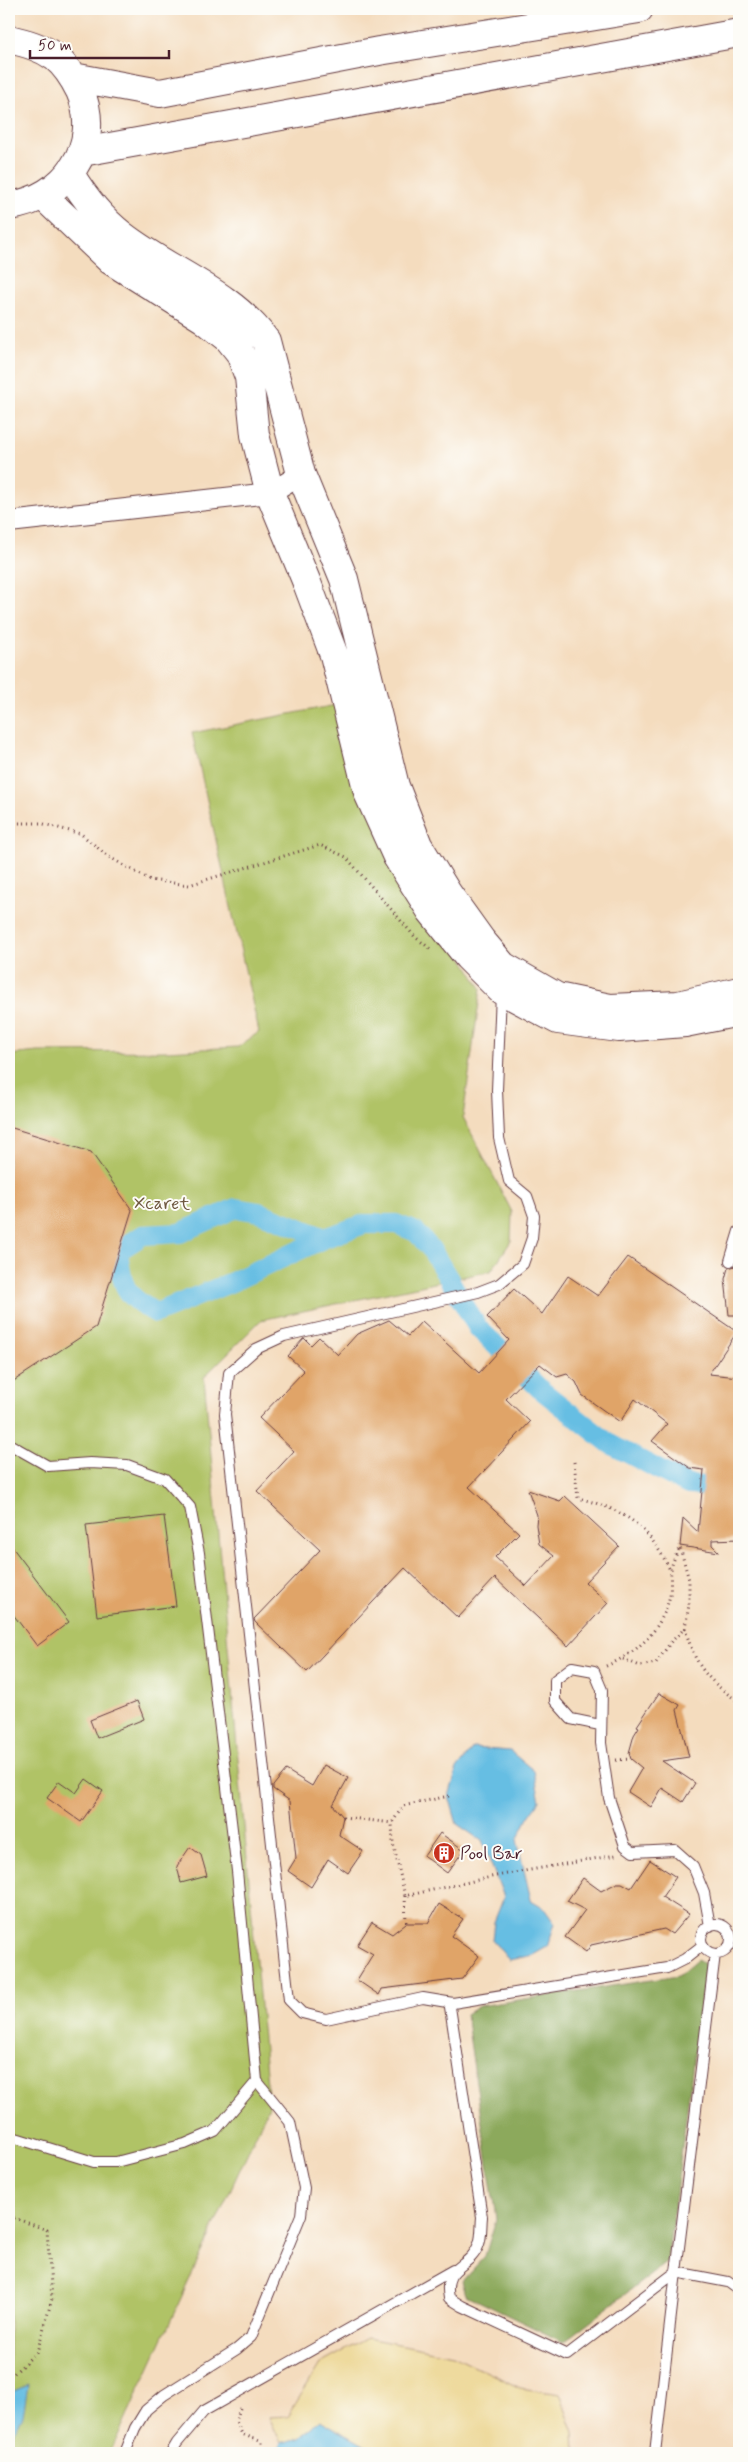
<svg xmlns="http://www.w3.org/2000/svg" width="748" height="2462" font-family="Mynerve,sans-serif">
<rect width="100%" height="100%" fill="#fdfcf7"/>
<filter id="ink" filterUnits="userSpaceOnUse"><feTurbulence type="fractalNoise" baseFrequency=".02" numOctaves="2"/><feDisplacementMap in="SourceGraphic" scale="10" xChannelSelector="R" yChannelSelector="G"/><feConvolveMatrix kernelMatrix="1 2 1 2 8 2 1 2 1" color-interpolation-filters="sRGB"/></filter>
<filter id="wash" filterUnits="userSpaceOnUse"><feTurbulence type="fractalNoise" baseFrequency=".0096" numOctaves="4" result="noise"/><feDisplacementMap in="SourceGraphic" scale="20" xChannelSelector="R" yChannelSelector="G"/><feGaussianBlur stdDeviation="1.12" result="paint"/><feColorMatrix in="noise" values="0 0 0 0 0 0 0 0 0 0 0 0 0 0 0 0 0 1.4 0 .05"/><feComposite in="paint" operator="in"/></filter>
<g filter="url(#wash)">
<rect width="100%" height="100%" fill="#f4dcbe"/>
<path fill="#b0c366" stroke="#7d7148" d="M341,704L362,792L481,988L463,1117L512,1212L511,1241L491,1271L261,1320L204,1377L269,2106L110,2453H9V1055L38,1052L166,1051L238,1047L259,1032L192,733Z"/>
<path fill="#8ca95b" stroke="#6b6443" d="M697,1960L706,1965L667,2262L563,2342L466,2295L462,2281L485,2256L496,2219L466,2014L479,2006L678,1976Z"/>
<path fill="#eeda9e" stroke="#9c7c64" d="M367,2338L453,2355L520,2388L560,2394L574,2432L575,2453H378L320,2420L300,2438L281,2443L269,2417L288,2416L320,2364Z"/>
<path fill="#66bee3" stroke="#586e87" d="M473,1748L510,1751L534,1771L540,1801L528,1818L517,1840L531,1900L543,1907L555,1924L547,1947L533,1955L509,1960L492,1940L494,1922L504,1897L482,1841L457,1824L449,1796L457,1769Z
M28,2385L23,2416L9,2440V2393Z
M320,2420L378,2453H277L281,2443L300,2438Z"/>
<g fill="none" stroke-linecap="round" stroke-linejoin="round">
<path stroke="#66bee3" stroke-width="20" d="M325,1238L259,1212L236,1208L180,1233L143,1235L118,1251C122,1287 124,1295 156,1313L232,1282L325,1238L364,1224H396L416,1232L431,1249L478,1328L540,1389L610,1444L688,1485L739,1488"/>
</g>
<g id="blocks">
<path fill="#e0a468" d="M9,1127L91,1152L132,1210L96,1327L9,1384Z
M739,1254V1315H729L725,1279L728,1268L735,1266Z
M628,1257L737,1332L709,1374L739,1377V1539L712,1540V1545L719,1552L680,1546L683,1518L698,1532L704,1470L690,1468L652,1441L667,1424L635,1399L620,1422L582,1395L576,1382L567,1374L557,1377L540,1364L506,1399L530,1422L469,1487L519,1533L495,1557L526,1586L554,1556L539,1544L536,1525L537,1515L528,1490L560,1501L565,1496L619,1546L585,1582L608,1603L568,1646L495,1578L458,1618L405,1568L307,1672L255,1622L254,1619L320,1550L257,1491L294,1451L259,1418L304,1371L288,1356L304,1338L311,1345L319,1337L338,1355L357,1334L389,1320L408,1336L422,1321L479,1373L509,1340L487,1317L514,1289L542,1314L568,1276L598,1296Z
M164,1516L176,1606L97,1616L86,1525Z
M9,1543L69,1622L37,1646L9,1609Z
M659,1693L680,1705L677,1710L689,1757L662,1761L695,1783L683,1802L662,1788L651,1807L628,1792L642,1768L631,1759L629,1753L634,1735L639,1727L637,1726Z
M137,1701L144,1719L97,1738L90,1720Z
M324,1765L348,1778L333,1805L343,1817L339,1835L363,1851L348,1873L328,1859L311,1887L288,1871L296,1858L290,1801L273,1789V1786L286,1770L312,1786Z
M86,1779L103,1791L81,1822L47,1798L59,1781L76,1793Z
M440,1833L464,1850L447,1873L424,1856Z
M190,1847L201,1855L207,1876L181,1883L177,1866Z
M650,1860L676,1877L662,1897L689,1914L672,1934L664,1929L591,1945L586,1952L565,1937L585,1910L567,1901L583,1878L601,1891L617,1883H622L631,1888Z
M439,1904L463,1919L451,1936L479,1956L462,1979L382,1989L379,1995L357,1980L373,1954L357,1945L372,1922L392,1934L406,1923H428Z"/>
</g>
</g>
<g filter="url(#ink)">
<use href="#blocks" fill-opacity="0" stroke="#643b41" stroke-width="1"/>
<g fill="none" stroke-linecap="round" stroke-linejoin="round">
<g stroke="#643b41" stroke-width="12">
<path id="lane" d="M730,1261L739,1231
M9,1444L48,1466L90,1463L127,1465L165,1479L190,1507L199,1553L237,1871L257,2081L290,2122L304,2188L301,2215L251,2337L237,2349L164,2395L146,2410L135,2428L125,2453
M600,1725L571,1719L555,1701V1680L572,1667L594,1671L602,1690L601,1743L609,1798L625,1846L633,1852L675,1850L693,1866L704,1893L710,1926
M701 1939a15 15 0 1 1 30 0a15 15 0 1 1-30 0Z
M703,1945L685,1959L667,1968L453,2003L450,2007L482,2217C481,2225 482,2236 479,2244C470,2270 442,2264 449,2298L462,2306L567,2355L676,2272L715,1954
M453,2003L423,1998L326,2019L302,2013L289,2000L225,1414L229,1373L256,1349L284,1336L478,1292L499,1284L523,1264L532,1238L534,1216L527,1196L509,1181L499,1138L497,1090L501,993
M9,2136L94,2162H116L185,2144L215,2131L257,2081
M171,2453L177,2443L204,2411L453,2270
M655,2453L676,2272L728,2282L739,2290"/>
</g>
<g stroke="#643b41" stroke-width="22">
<path id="street" d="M9,522L270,493L301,474"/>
</g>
<g stroke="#643b41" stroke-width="30">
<path id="secondary" d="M9,39C26,43 41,47 55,57C66,66 74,79 80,91C104,146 64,199 9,206
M73,77L160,93L379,51L639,9
M82,152L739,33
M70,174C84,197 100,218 122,235C169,272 230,291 266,341L301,474L344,579L395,786L418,845L448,894L481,940L503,966L557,997L610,1008L678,1005L739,991
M43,196L110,260L204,319L228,338L240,353L249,377L255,435L270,493L307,583L334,655L368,793L397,857L431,911L468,957L501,990L558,1020L619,1028L685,1023L739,1012"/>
</g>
<path stroke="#643b41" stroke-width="3" stroke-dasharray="1 4" stroke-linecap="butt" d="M9,823H40L81,834L109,857L150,880L189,885L320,845L346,857L415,937L432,950
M574,1462L578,1498C625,1510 648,1525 670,1570
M685,1628C695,1666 707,1680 739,1702
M623,1659L640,1666L656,1663L671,1642L685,1628L689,1605V1580L680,1547
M606,1666C639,1652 662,1630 670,1595C671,1587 670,1579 671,1572C671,1563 677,1554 680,1546
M616,1760L631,1759
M449,1796L403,1806L392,1823L393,1843L405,1896L496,1876L616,1855
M343,1817L392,1823
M405,1896L406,1923
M9,2216L47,2230L52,2299L37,2352L9,2378
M240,2408L236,2421L242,2434L262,2442V2453"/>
<use href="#lane" stroke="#fff" stroke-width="10"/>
<use href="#street" stroke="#fff" stroke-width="20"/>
<use href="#secondary" stroke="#fff" stroke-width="28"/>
</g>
</g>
<defs>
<g id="building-disc" transform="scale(1.125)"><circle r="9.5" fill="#c8321e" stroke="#fdfcf7"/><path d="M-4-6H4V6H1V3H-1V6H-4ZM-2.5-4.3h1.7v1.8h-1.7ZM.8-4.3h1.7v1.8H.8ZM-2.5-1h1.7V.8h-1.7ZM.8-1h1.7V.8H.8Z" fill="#fff"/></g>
</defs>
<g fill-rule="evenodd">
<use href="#building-disc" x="444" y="1853"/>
</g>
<g text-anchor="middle" stroke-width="4" stroke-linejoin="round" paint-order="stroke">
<g font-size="18" fill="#6e5840" stroke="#fdfcf7">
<text x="162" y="1209">Xcaret</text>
</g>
<g font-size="18" fill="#4a1f2b" stroke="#fdfcf7" text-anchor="start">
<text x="460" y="1859">Pool Bar</text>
</g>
</g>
<rect width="748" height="2462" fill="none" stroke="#fdfcf7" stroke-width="30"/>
<path d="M30 50v8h139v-8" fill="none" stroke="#4a1f2b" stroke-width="2.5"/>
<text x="38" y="50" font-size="15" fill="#4a1f2b" stroke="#fdfcf7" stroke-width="4" paint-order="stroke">50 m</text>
</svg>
